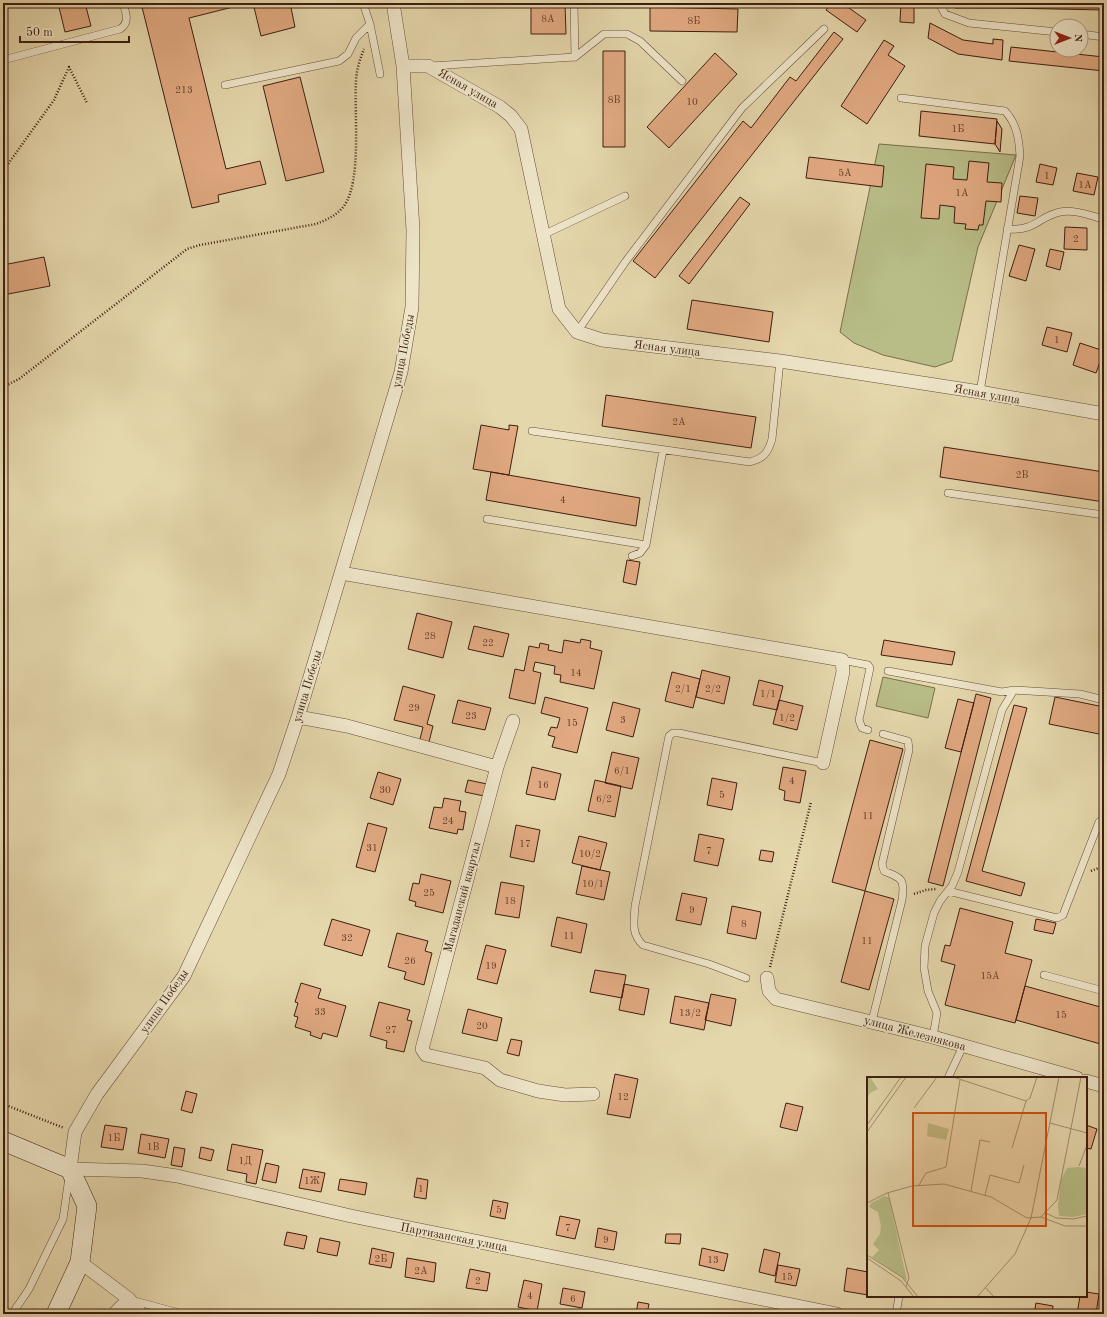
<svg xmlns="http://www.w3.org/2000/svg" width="1107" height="1317" font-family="'Old Standard TT',serif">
<rect width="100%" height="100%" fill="#e5d7ac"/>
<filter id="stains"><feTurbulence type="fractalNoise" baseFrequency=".005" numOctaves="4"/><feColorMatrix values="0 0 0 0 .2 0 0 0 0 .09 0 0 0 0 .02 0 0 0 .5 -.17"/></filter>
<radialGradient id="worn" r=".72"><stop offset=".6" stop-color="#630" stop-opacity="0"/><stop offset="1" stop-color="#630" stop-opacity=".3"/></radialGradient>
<path fill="#b8bd87" stroke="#7b6e4c" d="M879,144L1016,155L978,247L952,361L935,367L883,355L854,343L840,332Z
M883,677L935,688L928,718L876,706Z"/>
<path fill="#e2aa82" stroke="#3e1e11" d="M58,3H85L91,26L65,32Z
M141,3H249L189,18L226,169L260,161L266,184L218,195L219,202L192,208Z
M253,3H290L295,27L261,36Z
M531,3H565L566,34H531Z
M831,3H842L866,20L857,32L826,10Z
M901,3H914V23L900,22Z
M955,3H1006V8H955Z
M1006,3H1104V10L1006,8Z
M650,7L738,9L737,32L650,31Z
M930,23L963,40L993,44V39L1003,40L1002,60L958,54L928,38Z
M834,32L843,39L655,278L633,261L743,121L751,128L790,77L796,81Z
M884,40L894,46L888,55L905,66L867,124L841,106Z
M1011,47L1104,57V71L1009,61Z
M603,51H625V147H603Z
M715,53L737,74L669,148L647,127Z
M300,77L324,172L286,181L263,86Z
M921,111L997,119L995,144L919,136Z
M997,121L1002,129L1000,152L995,144Z
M809,157L884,166L882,187L806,178Z
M969,161L989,163L987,182L1002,183L1001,202L986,201L983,225H979L978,230L965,229L966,224L954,223L955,207L940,205L939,219L921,218L926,164L954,167L953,179L967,180Z
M1040,164L1057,168L1053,185L1036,182Z
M1077,173L1098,177L1094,195L1073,191Z
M1020,196L1038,198L1035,216L1017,213Z
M740,197L750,204L689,284L679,276Z
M1065,227L1087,228V250L1064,249Z
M1019,245L1035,249L1026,281L1009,276Z
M1050,249L1064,252L1060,270L1046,266Z
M44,257L50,286L3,295V265Z
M692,300L773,312L769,342L687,329Z
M1047,327L1072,333L1067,352L1042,345Z
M1080,343L1104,351L1096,373L1073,365Z
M606,395L756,417L751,448L602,426Z
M481,425L509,430V425L518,426L509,475L473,469Z
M944,447L1104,472V502L940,477Z
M491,472L640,498L636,526L486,500Z
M627,560L640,562L636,585L623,582Z
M417,613L452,622L443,658L408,649Z
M474,626L509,634L503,657L468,649Z
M581,639L591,641L590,648L602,651L594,689L560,682L561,675L554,674L555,666L535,662L533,671L541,673L535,704L509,698L515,669L524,671L529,646L539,648L540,643L549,645L548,650L562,653L564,640L580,643Z
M884,640L955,652L952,665L881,655Z
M702,670L730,677L724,704L696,697Z
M672,672L700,679L693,708L665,701Z
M759,680L783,686L777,710L753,705Z
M403,686L435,695L427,724L433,726L428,746L419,743L423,727L394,720Z
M976,694L991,698L943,886L928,882Z
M545,697L588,708L577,753L552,747L555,737L548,735L551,727L557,728L560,718L541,713Z
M1055,697L1104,707V735L1049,724Z
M958,699L974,703L961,752L945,748Z
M458,700L491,708L485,730L452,723Z
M779,700L803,706L797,730L773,724Z
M613,702L640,709L633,737L606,730Z
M1014,705L1027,708L982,871L1025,883L1021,896L966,881Z
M870,740L903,749L865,891L832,882Z
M612,752L639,758L632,789L605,783Z
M532,767L561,774L555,800L526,794Z
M783,767L806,771L800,803L784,800L785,791L779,789Z
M378,772L401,779L393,805L370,798Z
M712,778L737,783L732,810L707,805Z
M468,780L487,784L484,796L465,792Z
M595,780L621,786L615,817L588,811Z
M444,798L461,801L459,811L466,812L463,830L458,829L457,834L429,828L434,807L442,808Z
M368,823L387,828L375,872L356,867Z
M516,825L540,830L534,862L510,857Z
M699,834L724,839L718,866L694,861Z
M579,836L607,843L600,870L572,863Z
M761,850L774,852L772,862L759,860Z
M582,866L610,872L604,900L576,894Z
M421,874L451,881L443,913L415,906L416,902L409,900L413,883L419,884Z
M501,882L524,886L519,918L495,914Z
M865,891L894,899L869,990L841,982Z
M682,893L707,898L701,925L676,920Z
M732,906L761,912L756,939L727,933Z
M960,908L1013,922L1005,953L1032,960L1015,1023L945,1005L955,965L941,961L945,945L950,946Z
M557,917L587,924L581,953L551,946Z
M332,919L370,930L362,956L324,945Z
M1036,919L1056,923L1053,934L1034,930Z
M397,933L428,941L425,951L432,953L424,985L404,979L406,972L388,967Z
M486,945L506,950L497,984L477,979Z
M595,970L626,975L622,998L590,992Z
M301,983L321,989L318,998L346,1006L337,1037L323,1033L321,1039L310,1035L311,1032L295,1027L298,1017L294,1016L298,1003L295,1002Z
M624,984L649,989L644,1015L619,1010Z
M1025,986L1104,1008V1045L1016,1020Z
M711,994L736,999L731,1026L705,1020Z
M675,996L709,1003L704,1030L670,1023Z
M379,1002L410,1010L407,1020L412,1021L404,1052L386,1048L387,1041L370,1036Z
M468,1009L502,1018L497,1041L462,1033Z
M511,1039L522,1041L519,1056L507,1053Z
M615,1074L638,1079L630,1118L607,1114Z
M186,1091L197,1094L192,1113L181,1110Z
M786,1103L803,1107L797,1131L780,1127Z
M105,1125L127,1128L123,1150L101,1147Z
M1086,1125L1097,1129L1091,1149L1086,1148Z
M141,1134L169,1139L165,1158L138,1153Z
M232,1144L263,1150L256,1184L246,1182L247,1174L227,1170Z
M174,1147L185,1149L182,1167L171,1165Z
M201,1147L214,1150L211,1161L199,1158Z
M266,1163L279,1166L276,1183L262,1180Z
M303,1169L325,1173L321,1192L299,1188Z
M417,1178L428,1180L426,1199L414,1197Z
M340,1179L367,1183L365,1195L338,1190Z
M493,1200L508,1203L505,1219L490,1216Z
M560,1216L580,1220L575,1239L556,1235Z
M598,1228L617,1232L614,1250L595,1247Z
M287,1232L307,1236L304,1249L284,1245Z
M666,1234H681L680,1244L665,1243Z
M320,1238L340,1242L337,1256L317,1252Z
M372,1248L394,1253L391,1268L369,1264Z
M702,1248L728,1254L724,1271L699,1265Z
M764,1249L780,1253L775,1276L759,1272Z
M407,1258L436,1263L434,1282L405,1277Z
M778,1265L800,1269L796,1286L775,1282Z
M847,1268L868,1272V1295L844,1291Z
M470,1269L490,1273L487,1291L466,1288Z
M524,1280L542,1284L537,1311L518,1307Z
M563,1288L585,1292L582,1308L560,1304Z
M1086,1292L1099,1294L1096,1314H1077L1080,1296H1086Z
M638,1302L649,1304L647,1314H636Z
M1036,1303L1053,1306L1052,1314H1034Z"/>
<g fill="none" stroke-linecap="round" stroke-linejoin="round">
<g stroke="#684c38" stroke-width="8">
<path id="lane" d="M363,3L370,24L380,74
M939,3L945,14L969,23L1057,32
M1081,34L1104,37
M575,57L604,34H627L640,41L682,81
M3,60L120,29C130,23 126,13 123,3
M431,66L575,57L574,3
M225,85L339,61L348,54L356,38L370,24
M901,98L1005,111C1017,124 1019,139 1020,156L980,392
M1007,229C1037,231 1037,217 1060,212C1074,209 1091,216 1104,219
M545,234L625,196
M577,332L626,261L742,108L824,29
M532,431L750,462C764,458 768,453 772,439L780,361
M948,493L1104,515
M487,519L646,545
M632,556L640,553L646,545L663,450
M842,660L868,665L870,668L859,720L862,728L868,730
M888,671L1002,692L1014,690
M948,891L1057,918L1063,915L1099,822L1104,818
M1044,975L1104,991
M746,978L709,964L643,945C631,934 634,921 635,906L669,736L673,733H679L823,763
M872,1021L902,900C905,879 902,878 884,871L882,864L909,750L908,741L883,734
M933,1037L937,1013L928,991L924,968L925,946L934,913L940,901L952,886L958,872L1002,710L1014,690L1080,694L1104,700
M948,1078L963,1046
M131,1300L183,1314
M3,1310L7,1314
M12,1314L29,1289L63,1219L69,1177
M896,1314L899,1296"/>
</g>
<g stroke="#684c38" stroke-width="14">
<path id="street" d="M393,3L403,66L413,230L412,307L401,372L298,717L279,774L184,976L97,1094L75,1132L70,1169L142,1171L177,1176L351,1216L837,1314
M403,66H428L500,107L511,116L521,129L559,309L577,332L602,340L780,361L980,392L1104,414
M341,573L842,660L843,672L823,763
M298,717L347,726L497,767L422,1049L426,1055L485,1068L500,1080L538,1091L565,1095L593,1094
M497,767L513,721
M767,978L769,991L776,999L933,1037L1077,1078
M1086,1081L1104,1086
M80,1262L129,1299L141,1314
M114,1314L129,1299"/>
</g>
<g stroke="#3e1e11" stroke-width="20">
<path id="secondary" d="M3,1141L70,1169L87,1206L80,1262L56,1314"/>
</g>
<path stroke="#3e1e11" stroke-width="2.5" stroke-dasharray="1 2" stroke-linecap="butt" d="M3,171L54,100L69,67L87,103
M3,387L19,379L187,249L200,245L316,224C326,220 336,216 344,206C362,181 354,113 356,82C356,71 360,59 364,49
M1091,871L1104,866
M914,894L926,890L936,889
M770,967L811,802
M3,1104L64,1128"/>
<use href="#lane" stroke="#eee5c9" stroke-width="7"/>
<use href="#street" stroke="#eee5c9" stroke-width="13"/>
<use href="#secondary" stroke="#eee5c9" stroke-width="19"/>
</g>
<g text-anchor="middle" stroke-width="3" stroke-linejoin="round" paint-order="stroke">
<g font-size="10" fill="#67412d">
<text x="548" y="22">8А</text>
<text x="694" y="24">8Б</text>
<text x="184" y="93">213</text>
<text x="614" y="103">8В</text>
<text x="692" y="105">10</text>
<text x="958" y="132">1Б</text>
<text x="845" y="176">5А</text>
<text x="1047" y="179">1</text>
<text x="1085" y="188">1А</text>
<text x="962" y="196">1А</text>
<text x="1076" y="242">2</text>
<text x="1057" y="343">1</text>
<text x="679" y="425">2А</text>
<text x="1022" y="478">2В</text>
<text x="563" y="503">4</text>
<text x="430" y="639">28</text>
<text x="488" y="646">22</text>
<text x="576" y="676">14</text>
<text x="683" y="692">2/1</text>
<text x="713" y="692">2/2</text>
<text x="768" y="697">1/1</text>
<text x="414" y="711">29</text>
<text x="471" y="719">23</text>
<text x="787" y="721">1/2</text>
<text x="623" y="723">3</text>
<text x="572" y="726">15</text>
<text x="622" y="774">6/1</text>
<text x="792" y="784">4</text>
<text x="543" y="788">16</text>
<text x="385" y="793">30</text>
<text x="722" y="798">5</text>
<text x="604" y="802">6/2</text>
<text x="868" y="819">11</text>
<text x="448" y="824">24</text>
<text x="525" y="847">17</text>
<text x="372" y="851">31</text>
<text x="709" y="854">7</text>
<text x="590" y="857">10/2</text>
<text x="593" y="887">10/1</text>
<text x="429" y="896">25</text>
<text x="510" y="904">18</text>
<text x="692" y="913">9</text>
<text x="744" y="927">8</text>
<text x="569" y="939">11</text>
<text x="347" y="941">32</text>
<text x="867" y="944">11</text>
<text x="410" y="964">26</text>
<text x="491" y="969">19</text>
<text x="990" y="979">15А</text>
<text x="320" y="1015">33</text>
<text x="690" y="1016">13/2</text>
<text x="1061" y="1018">15</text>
<text x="482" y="1029">20</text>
<text x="391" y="1033">27</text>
<text x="623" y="1100">12</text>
<text x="114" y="1141">1Б</text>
<text x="153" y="1150">1В</text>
<text x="245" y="1164">1Д</text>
<text x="312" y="1184">1Ж</text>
<text x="421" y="1192">1</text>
<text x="499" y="1213">5</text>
<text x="568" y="1231">7</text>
<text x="606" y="1243">9</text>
<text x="381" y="1262">2Б</text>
<text x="713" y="1263">13</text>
<text x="421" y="1274">2А</text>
<text x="787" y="1280">15</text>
<text x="478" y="1284">2</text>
<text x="530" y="1299">4</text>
<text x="573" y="1302">6</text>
</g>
<g font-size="12" fill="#3e1e11" stroke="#eee5c9">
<text transform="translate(468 88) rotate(30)" y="4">Ясная улица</text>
<text transform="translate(667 348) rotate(7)" y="4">Ясная улица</text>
<text transform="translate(403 351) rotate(-79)" y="4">улица Победы</text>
<text transform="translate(987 394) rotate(10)" y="4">Ясная улица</text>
<text transform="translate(307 686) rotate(-73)" y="4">улица Победы</text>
<text transform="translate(462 897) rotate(-75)" y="4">Магаданский квартал</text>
<text transform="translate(164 1001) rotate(-55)" y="4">улица Победы</text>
<text transform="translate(915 1033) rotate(15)" y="4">улица Железнякова</text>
<text transform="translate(454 1237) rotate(11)" y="4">Партизанская улица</text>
</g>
</g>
<g transform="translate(867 1077)">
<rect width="220" height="220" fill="#e5d7ac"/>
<path d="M0,0H3L11,12L3,16L0,21ZM61,46L82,52L79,63L60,59ZM211,90L220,91V137L206,140L192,139L191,129L194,103L200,91ZM18,119L22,121L40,204L5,180L12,173L6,167L13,157L14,149L11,135L2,130L4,126Z" fill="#b8bd87"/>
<path fill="none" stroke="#a28d6e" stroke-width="1" d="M86,0L159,24L145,71M159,24L163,21L170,0M47,31L70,0M183,46L220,56M0,48L34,0M0,55L39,0M212,89L220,68M52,108L59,96L79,90L93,3M104,114L113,63L123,65M21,116L42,201L39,210M118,118L123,98L152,106L157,88M0,126L20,116L45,109L77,107L124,120L160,141L174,140L198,149H220M177,135L189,141L206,142L220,139M174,140L190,123L214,0M0,178L35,200L51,220M0,181L34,204L47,220M118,210L127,220M110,220L148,177L164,141L192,0"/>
<path fill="#ce500d" fill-opacity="0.15" stroke="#ce500d" stroke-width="2" d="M46,36H179V149H46Z"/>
<rect width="220" height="220" fill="none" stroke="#3e1e11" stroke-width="2"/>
</g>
<rect width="1107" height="1317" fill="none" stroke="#e5d7ac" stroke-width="16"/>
<rect x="4" y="4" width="1099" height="1309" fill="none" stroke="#3e1e11" stroke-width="2"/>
<rect x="8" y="8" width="1091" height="1301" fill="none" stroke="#3e1e11"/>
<g transform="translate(1069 38) rotate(90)"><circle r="19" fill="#eee5c9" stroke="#a8957f"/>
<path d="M0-3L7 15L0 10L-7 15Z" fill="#8f2418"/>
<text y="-6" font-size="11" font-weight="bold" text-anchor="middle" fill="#3e1e11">N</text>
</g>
<path d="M20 36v6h109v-6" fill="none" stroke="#3e1e11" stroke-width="2"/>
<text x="26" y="36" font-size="12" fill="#3e1e11" stroke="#eee5c9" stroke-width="3" paint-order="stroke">50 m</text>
<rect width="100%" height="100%" filter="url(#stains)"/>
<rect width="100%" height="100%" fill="url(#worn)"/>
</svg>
